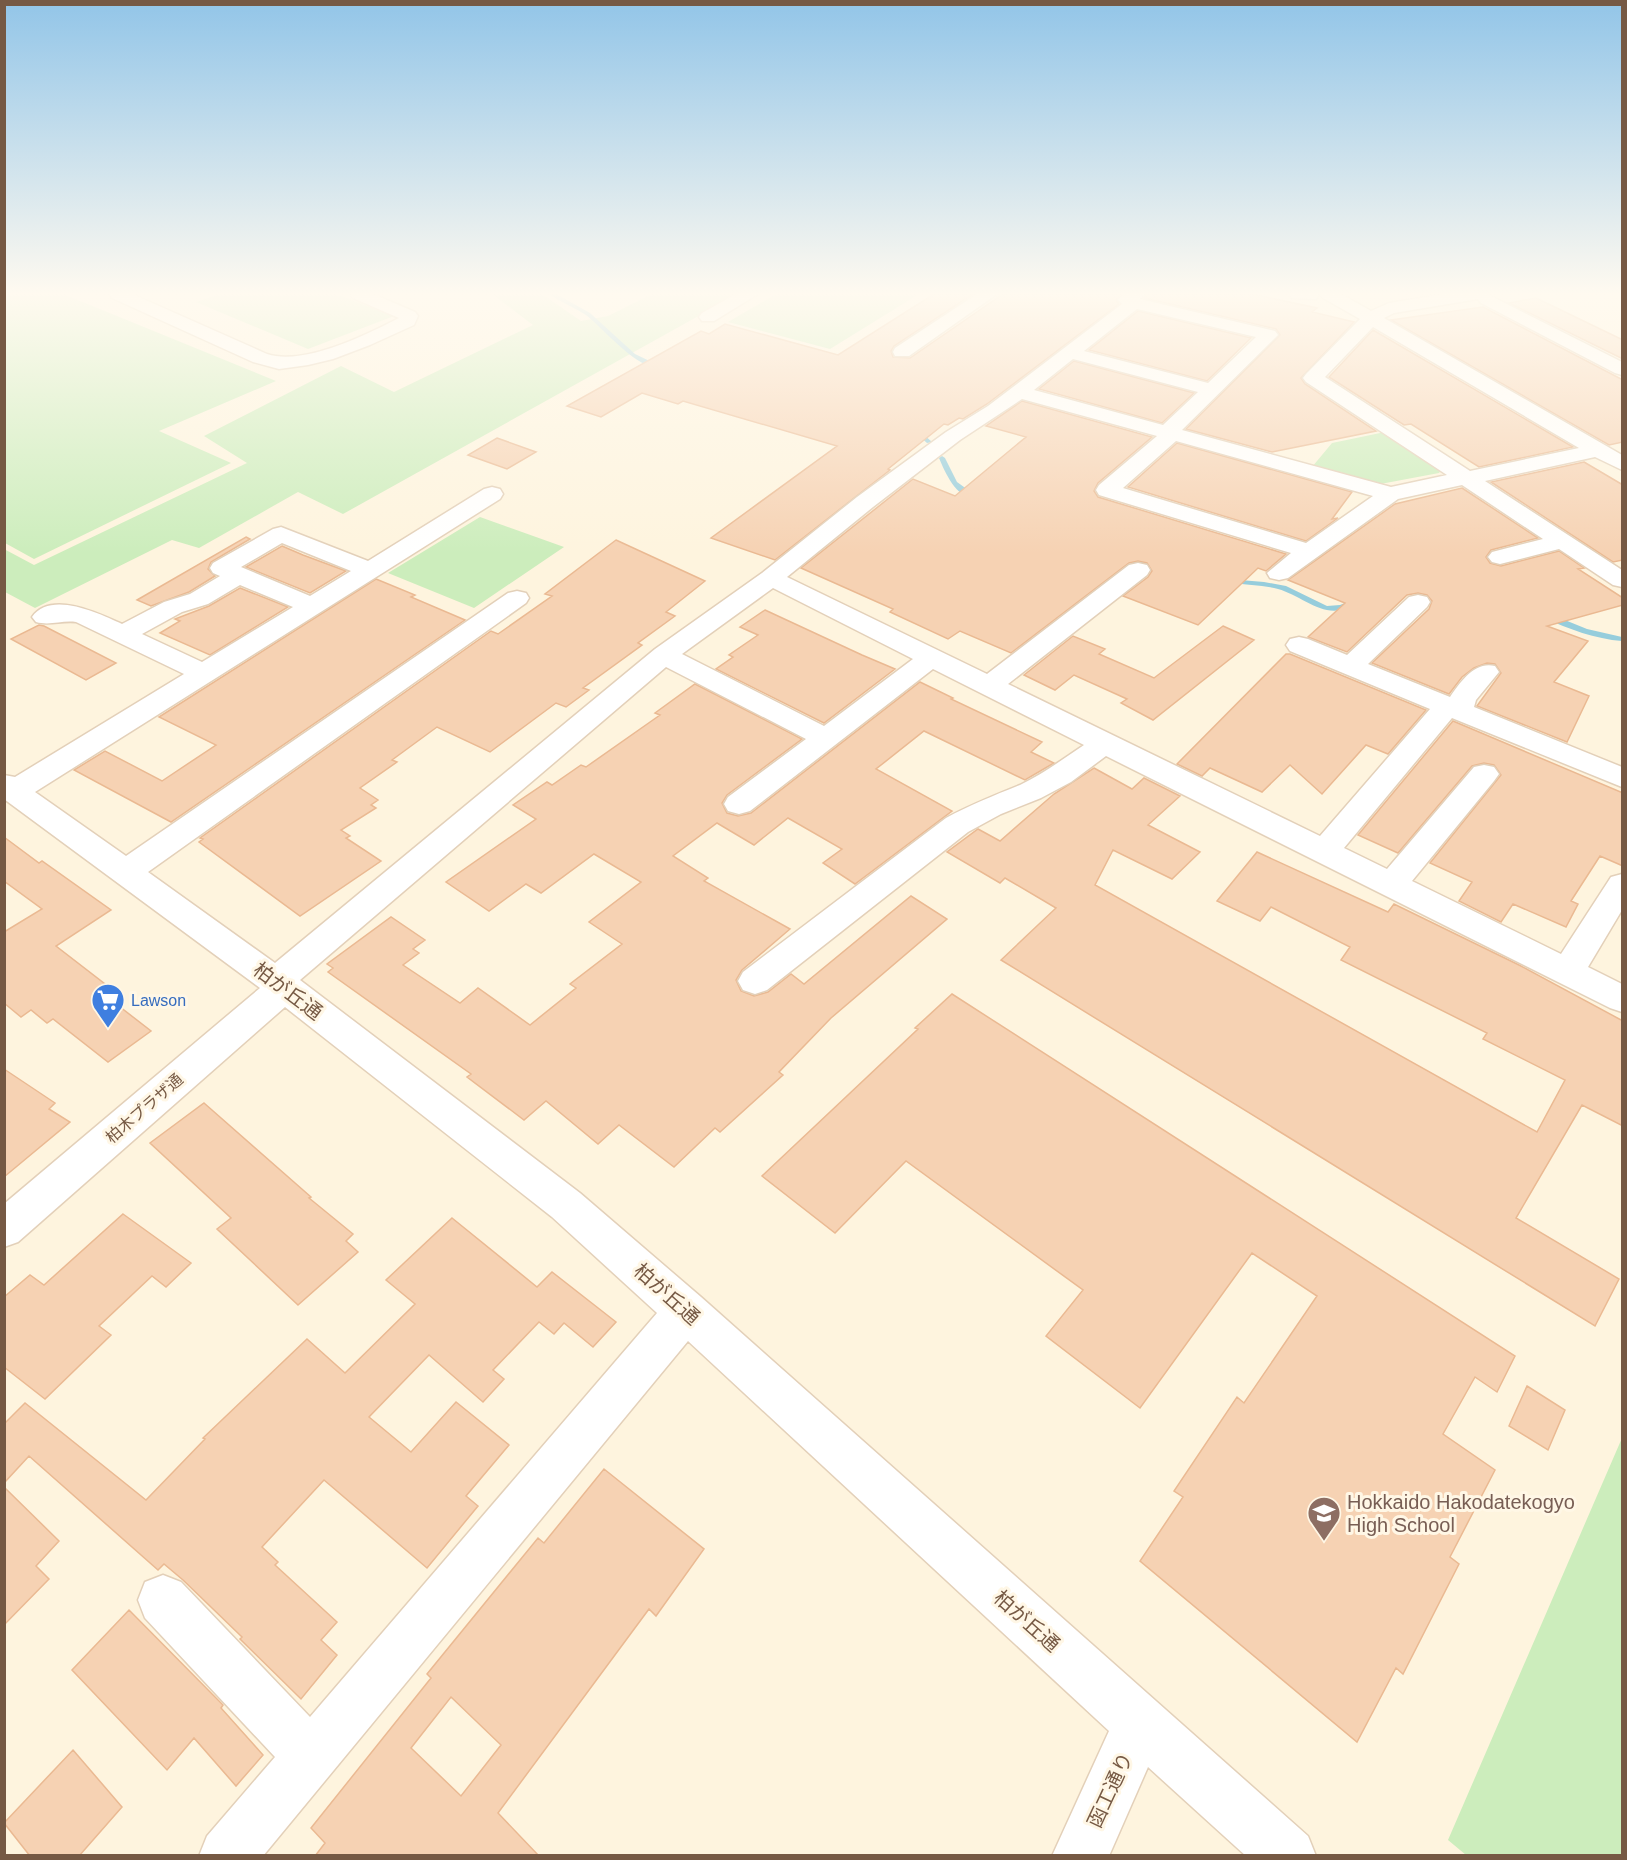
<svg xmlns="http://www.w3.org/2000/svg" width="1627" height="1860" font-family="Arial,'Noto Sans JP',sans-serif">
<rect width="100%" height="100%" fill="#fef4de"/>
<path fill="#ccedbc" d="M4,294H63L276,381L159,431L231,463L34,559L5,543Z
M220,294H336L394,316L308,349L196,302Z
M492,294H542L581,321L608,316L652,294H738L343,514L298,492L199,548L172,540L35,608L5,592L4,549L34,565L247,463L204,436L341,366L394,392L533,325Z
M776,294H919L830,349L728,322Z
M1385,432L1442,469L1439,473L1375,485L1312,467L1332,443Z
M480,517L564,547L474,608L388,573Z
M1622,1438V1855H1466L1448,1840Z"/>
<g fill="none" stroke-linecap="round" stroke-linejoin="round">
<path fill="#96cddc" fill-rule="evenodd" d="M549,294H556L590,313L635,354L660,366C641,374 601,326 586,315C574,307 560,302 549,294Z
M913,430L922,433L932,442L927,443L918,435L910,432Z
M942,456L945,458L957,482L975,495V499C956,498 945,472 939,458Z
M1121,555H1127L1166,572L1159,574L1121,559Z
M1228,579L1264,582L1286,586L1327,606L1340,605L1352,600L1356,602C1329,625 1304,596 1278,589C1263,585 1247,585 1231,583L1227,581Z
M1544,614H1550L1587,629L1622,637V641C1595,639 1569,629 1544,618Z"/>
</g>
<path fill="#f6d2b3" stroke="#eab992" stroke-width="1.5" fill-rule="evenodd" d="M934,294H973L894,346L891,351L893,357L910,358L1003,294H1121L1116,300L1119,304L987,404L963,419L959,418L948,425L944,424L888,469L890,470L775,560L711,538L837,446L683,401L678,404L642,393L601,417L567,406L701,331L709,334L725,324L838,355Z
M1147,294H1252L1317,308L1312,312L1354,322L1301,378L1305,384L1376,431L1272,452L1186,429L1280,335L1276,329L1144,298Z
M1536,298L1623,340V359L1509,303Z
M1483,307L1623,380V442L1609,445L1391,320Z
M1138,311L1251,338L1207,381L1089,350Z
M1373,330L1573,447L1479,467L1411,424L1404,425L1329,377Z
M1074,361L1194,393L1162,423L1039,389Z
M1022,401L1152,437L1098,483L1094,491L1098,497L1286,554L1266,571L1258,568L1198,625L1123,596L1148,577L1152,571L1147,563L1138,561L1129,563L1011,653L960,631L948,639L890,612L893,609L801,568L913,479L955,496L1026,437L986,426Z
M497,438L536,452L507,469L468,455Z
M1177,443L1352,492L1332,519L1338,518L1306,541L1128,487Z
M1584,462L1623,485V560L1613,562L1491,482Z
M1462,488L1538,538L1491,550L1486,557L1490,563L1501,566L1559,551L1584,568L1578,569L1623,598V605L1547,626L1588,641L1554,682L1589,696L1567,742L1477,706L1501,673L1495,664L1487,663L1474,668L1462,677L1449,694L1372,663L1429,609L1432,601L1427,595L1418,593L1407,595L1347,652L1308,637L1345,603L1288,580L1395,504Z
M246,537L250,539L211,562L208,569L215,576L189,592L151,606L137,600Z
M616,540L705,581L666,612L675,616L638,643L642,645L583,688L589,690L566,707L556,703L490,752L437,727L392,760L397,762L360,788L378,800L371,805L376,808L341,830L350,836L346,838L381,861L300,916L199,842L203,839L200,838L491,631L498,634L552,596L545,594Z
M282,546L303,555L346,571L310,593L246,567Z
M376,579L415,595L411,597L465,620L171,822L74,770L105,751L162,781L216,745L159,717Z
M240,588L288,607L210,655L160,633L180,621L175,619L209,606Z
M765,610L862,655L895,669L824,723L716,669L733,657L729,655L758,635L740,627Z
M39,625L44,626L116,663L86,680L11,639Z
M1223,626L1254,640L1153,720L1121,703L1127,699L1074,675L1055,690L1024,675L1073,636L1105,649L1099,654L1154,678Z
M1286,654H1290L1426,710L1388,754L1366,745L1322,794L1290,765L1262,792L1210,768L1202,776L1177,764Z
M920,682L953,698L951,699L1042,742L1031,752L1054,763L1025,780L924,731L876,769L952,811L855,884L823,863L842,849L788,818L754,845L717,823L673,856L708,878L704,881L790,929L742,970L736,980L741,991L754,996L768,992L791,974L804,984L911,896L947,919L831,1018L779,1072L783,1075L720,1132L715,1128L674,1167L619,1125L598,1144L546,1101L524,1120L467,1077L471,1074L328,972L333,968L327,964L391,917L425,940L413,949L419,953L403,965L460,1003L478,988L530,1025L576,988L570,984L622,944L589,922L641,882L594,854L541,893L526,884L489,911L446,882L536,819L513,805L547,782L552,785L581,765L586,767L660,715L655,713L695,684L802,739L727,795L722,803L727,813L738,816L751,813Z
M1453,721L1623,793V866L1600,856L1571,901L1578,904L1566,927L1513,904L1501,922L1459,901L1472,882L1430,863L1501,775L1494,765L1484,763L1472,766L1398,853L1358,835Z
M1094,768L1132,789L1144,778L1180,796L1148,825L1200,852L1172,879L1113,850L1095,885L1537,1132L1565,1080L1483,1039L1487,1033L1341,960L1350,947L1271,907L1260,921L1217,901L1257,852L1388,912L1394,904L1519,965L1623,1021V1126L1582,1105L1516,1218L1619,1279L1595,1326L1001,960L1056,908L1005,878L1000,883L947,852L978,829L1000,841L1054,794Z
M4,837L39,863L42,861L111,910L56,946L105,984L97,989L151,1031L108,1062L53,1019L47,1023L31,1010L21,1017L4,1003V932L42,909L4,881Z
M952,994L1515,1356L1497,1392L1475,1377L1443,1434L1495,1470L1450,1557L1459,1564L1403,1674L1396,1668L1357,1742L1140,1561L1183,1497L1174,1491L1237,1397L1244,1403L1317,1296L1252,1253L1140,1408L1046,1336L1083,1290L906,1161L835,1233L762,1176L918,1029L915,1028Z
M4,1069L55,1103L49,1109L70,1122L4,1177Z
M204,1103L311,1197L309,1198L353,1234L346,1241L358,1252L298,1305L217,1229L231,1218L150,1143Z
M123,1214L191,1263L166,1287L152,1276L99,1326L111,1335L45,1399L4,1367V1297L30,1275L44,1285Z
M452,1218L537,1287L552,1272L616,1322L593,1347L564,1323L554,1334L539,1322L493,1370L504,1379L483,1402L429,1355L369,1417L411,1452L456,1402L509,1445L466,1496L478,1506L427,1568L324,1480L262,1547L278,1562L275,1565L337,1622L321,1640L337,1655L301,1699L240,1639L242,1637L183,1580L164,1564L158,1570L29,1456L4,1483V1424L25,1403L146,1500L205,1439L203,1438L307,1339L345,1373L415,1304L386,1280Z
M1527,1386L1565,1410L1548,1450L1509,1426Z
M604,1469L704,1549L656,1616L649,1609L498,1813L539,1856H315L325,1843L311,1828L431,1678L427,1674L538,1538L544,1543ZM451,1697L501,1745L461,1796L411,1748Z
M4,1487L59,1541L36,1566L49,1579L4,1625Z
M129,1610L223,1705L221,1708L263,1755L236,1786L194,1738L167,1770L72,1670Z
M73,1750L122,1807L79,1856H30L4,1823Z"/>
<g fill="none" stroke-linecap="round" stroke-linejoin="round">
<g stroke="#e3d0b9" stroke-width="3">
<path id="minor" d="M109,294H132L267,354C304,366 366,335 399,318L353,298L350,294H373L415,312L418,316L414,325L370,345L333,359L308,365L279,369L253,362L112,298Z
M736,294H758L714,321H702L699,317L702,313Z
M977,294H997L909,356H895L893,352L895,348Z
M1124,294H1145L1140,299L1275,331L1278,335L1182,430L1391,487L1447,475L1306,382L1303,378L1306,374L1360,319L1323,298L1320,294H1341L1371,311L1389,303L1445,294H1487L1622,362V375L1615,373L1481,303L1478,299L1394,313L1384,318L1622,455V470L1595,457L1485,481L1622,570V587L1613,585L1559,549L1500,564L1492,562L1488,557L1492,552L1543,539L1462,485L1398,499L1288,578L1279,580L1270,578L1267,573L1291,553L1099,495L1096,490L1099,485L1157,436L1022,399L960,440L873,507L787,577L987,674L1129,565L1138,563L1147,565L1150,570L1147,575L1008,684L1320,836L1430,709L1290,651L1286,645L1290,639L1299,637L1308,639L1347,655L1409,597L1418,595L1427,597L1430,602L1427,607L1368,664L1450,697C1461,681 1475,661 1495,666L1499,672L1476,700L1474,707L1622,767V787L1452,718L1344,848L1387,869L1474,767L1484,765L1494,767L1499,774L1494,781L1412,881L1561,954L1611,877L1622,874V910L1588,967L1622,984V1012L1610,1008L1106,756L1071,782L1041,798L1001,814L968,832L767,990L755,994L743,990L738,981L743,972L946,818C970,805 995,795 1020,785C1043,774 1063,759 1084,745L933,669L750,811L739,814L728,811L724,804L728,797L806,739L666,667L300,980L580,1193L701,1297L1308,1836L1316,1856H1246L1148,1767L1109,1856H1052L1109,1731L688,1341L263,1856H199L207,1836L275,1757L145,1618L138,1600L145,1582L163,1575L181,1582L310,1717L657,1313L552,1217L285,1007L18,1242L4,1247V1204L260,988L4,799V775L15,777L184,674L76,622C62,620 50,626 36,622L32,617C51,590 100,614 122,624L164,602L190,594L220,576L213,573L210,568L213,563L273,529L281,527L368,561L484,489L492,487L500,489L503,494L500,499L35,792L126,856L508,593L517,591L526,593L529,598L526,603L148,872L275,963L655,649L762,573L857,497L946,432L988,406L1122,304L1118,300ZM1137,309L1256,337L1208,383L1084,351ZM1373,327L1579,448L1470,471L1325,377ZM1073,359L1198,392L1163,425L1034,390ZM1176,441L1373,496L1306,543L1123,488ZM282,543L351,571L310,596L241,567ZM240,585L293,607L202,662L142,634L182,612L208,604ZM773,588L913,659L824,726L682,654Z
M1289,294H1318L1319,295L1316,299L1292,298Z"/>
</g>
<use href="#minor" fill="#fff" fill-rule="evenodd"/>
</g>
<linearGradient id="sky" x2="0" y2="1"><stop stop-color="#92c5e8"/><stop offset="0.53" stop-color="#fffaf0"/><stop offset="1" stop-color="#fffaf0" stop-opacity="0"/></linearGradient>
<rect width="1627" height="554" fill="url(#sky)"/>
<defs>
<g id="supermarket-pin" transform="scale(1.725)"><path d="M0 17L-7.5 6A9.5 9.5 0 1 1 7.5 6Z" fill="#3f7fe0" stroke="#fff7e6"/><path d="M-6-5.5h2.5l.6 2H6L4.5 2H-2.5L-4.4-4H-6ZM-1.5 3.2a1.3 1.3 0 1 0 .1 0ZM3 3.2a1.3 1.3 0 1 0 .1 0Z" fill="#fff"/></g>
<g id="school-pin" transform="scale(1.725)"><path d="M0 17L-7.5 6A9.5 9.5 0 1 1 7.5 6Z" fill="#8d6e63" stroke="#fff7e6"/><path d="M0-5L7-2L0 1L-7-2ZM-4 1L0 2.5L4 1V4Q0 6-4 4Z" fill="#fff"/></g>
</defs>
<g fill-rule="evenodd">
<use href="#supermarket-pin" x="108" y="1000"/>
<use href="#school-pin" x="1324" y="1513"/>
</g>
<g text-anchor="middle" stroke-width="6" stroke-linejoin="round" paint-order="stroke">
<g font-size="16" fill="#366cbe" stroke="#fff7e6" text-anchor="start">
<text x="131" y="1006">Lawson</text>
</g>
<g font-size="16" fill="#765944" stroke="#fff7e6">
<text transform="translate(144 1108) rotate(-41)" y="6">柏木プラザ通</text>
</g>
<g font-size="20" fill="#765944" stroke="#fff7e6">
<text transform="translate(288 991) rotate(37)" y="7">柏が丘通</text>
<text transform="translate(667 1294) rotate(42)" y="7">柏が丘通</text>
<text transform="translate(1027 1621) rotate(42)" y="7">柏が丘通</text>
<text transform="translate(1110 1790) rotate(-65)" y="7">函工通り</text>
</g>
<g font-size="20" fill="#785e54" stroke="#fff7e6" text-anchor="start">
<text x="1347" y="1509">Hokkaido Hakodatekogyo<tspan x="1347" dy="23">High School</tspan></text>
</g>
</g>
<rect width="1627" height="1860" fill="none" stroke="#765944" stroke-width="12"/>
</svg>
